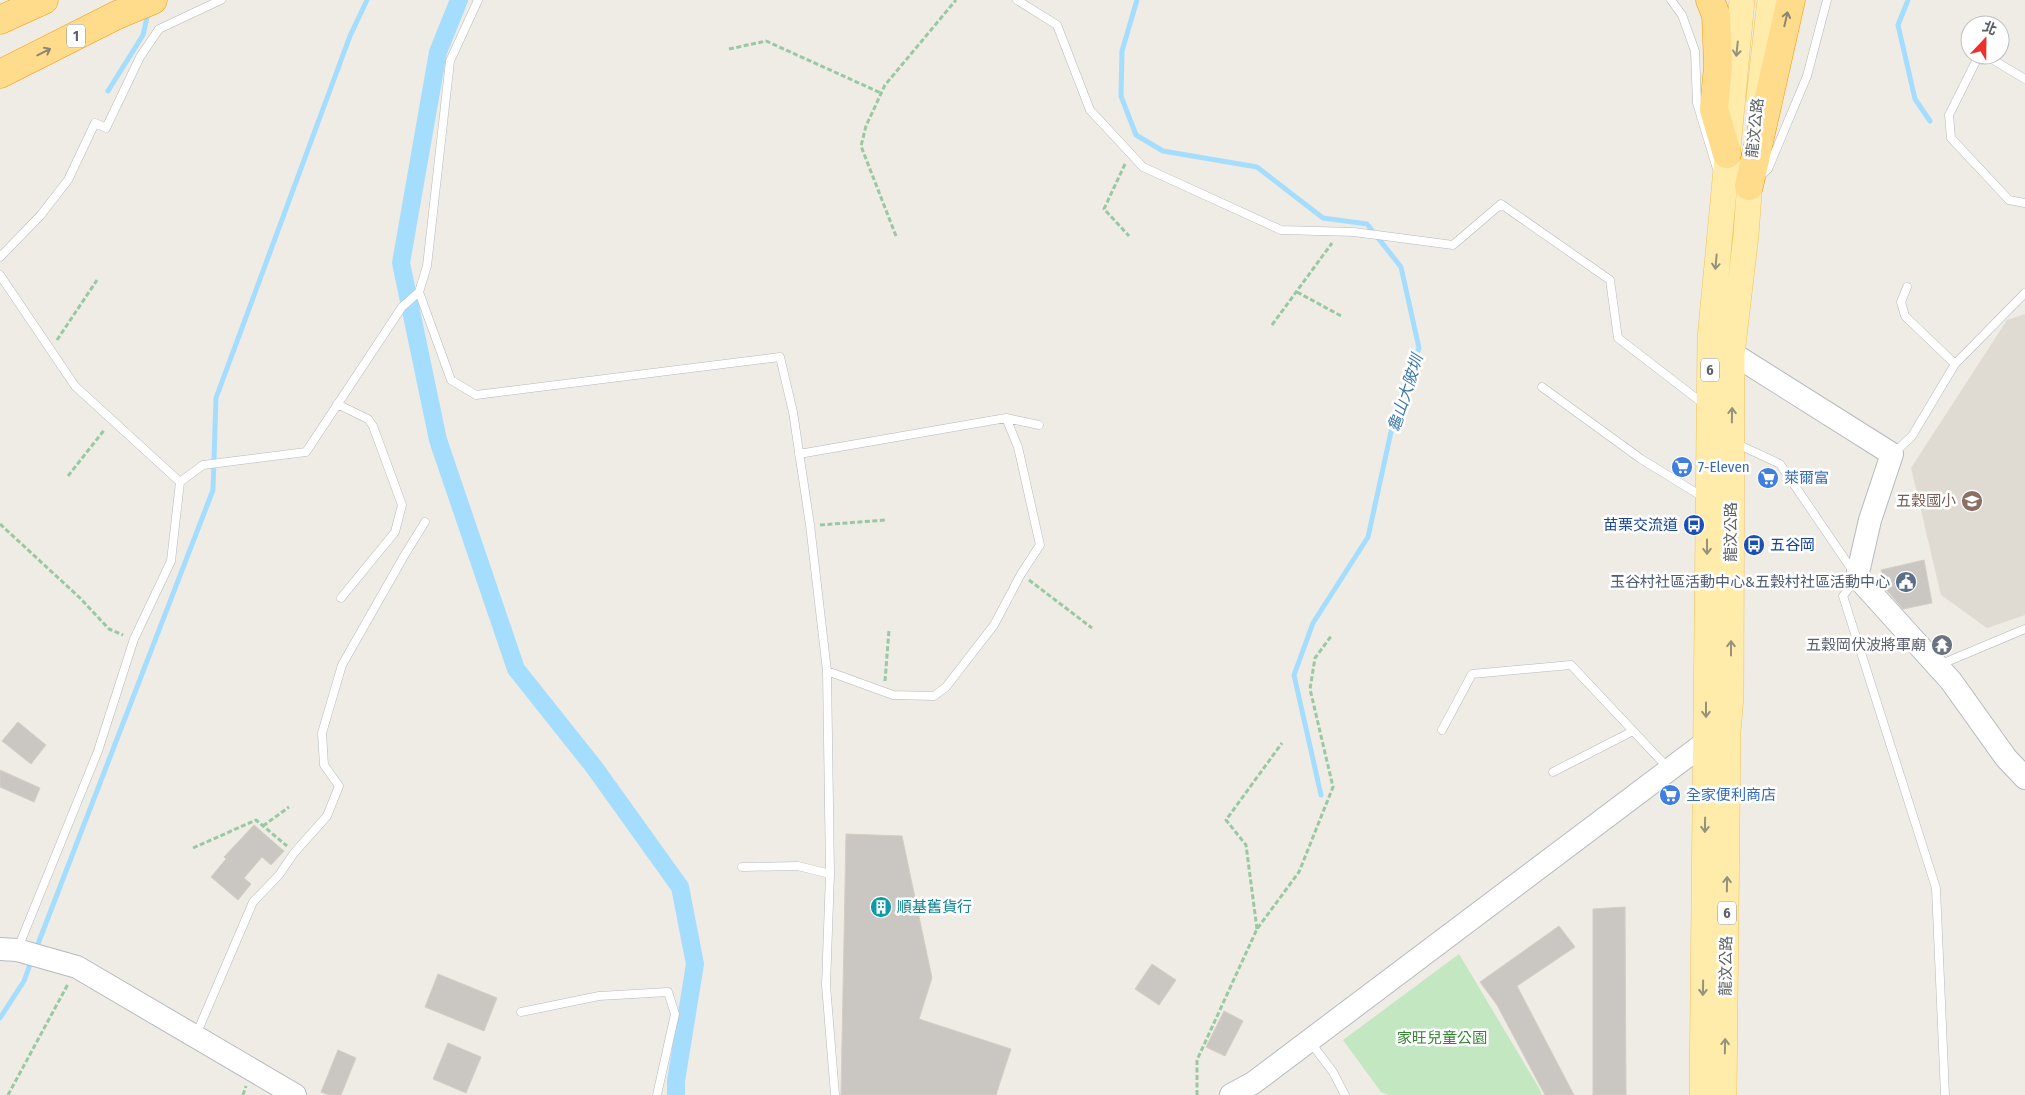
<svg xmlns="http://www.w3.org/2000/svg" width="2025" height="1095" font-family="'Fira Sans Condensed','Noto Sans TC',sans-serif">
<rect width="100%" height="100%" fill="#efece5"/>
<path fill="#dfdbd3" d="M2025,314V615L1987,628L1941,595L1911,468L2007,320Z"/>
<path fill="#c3e7c1" d="M1459,954L1539,1088L1542,1095H1389L1381,1092L1343,1040Z"/>
<g fill="none" stroke-linecap="round" stroke-linejoin="round">
<path stroke="#a5ddff" stroke-width="5" d="M1137,0L1122,51L1121,96L1136,135L1163,151L1257,167L1323,218L1367,224L1401,267L1419,348L1396,409L1368,537L1313,623L1294,675L1321,795
M1908,0L1898,25L1915,99L1930,121
M108,91L143,35L148,13
M36,949L213,490L216,398L350,36L367,0
M0,1018L24,981L32,959"/>
<path stroke="#a5ddff" stroke-width="18" d="M459,0L438,52L401,263L438,440L516,669L594,767L680,887L695,964L676,1081V1095"/>
</g>
<path fill="#cac7c2" stroke="#d4cec3" d="M1924,560L1932,603L1903,609L1884,587L1881,570Z
M18,722L46,745L31,764L2,741Z
M0,770L40,788L34,802L0,787Z
M254,825L284,851L271,865L262,857L244,878L251,884L238,900L211,877L226,859L224,857Z
M846,834L902,836L932,978L919,1019L1011,1049L996,1095H841Z
M1625,907L1626,1095H1593V909Z
M1559,926L1575,947L1517,986L1574,1095H1545L1497,1005L1480,982Z
M1152,964L1176,980L1159,1005L1135,989Z
M438,974L497,998L484,1031L425,1007Z
M1224,1011L1243,1021L1225,1056L1206,1047Z
M448,1043L481,1057L466,1093L433,1079Z
M338,1050L356,1058L341,1095H329L321,1092Z"/>
<g fill="none" stroke-linecap="round" stroke-linejoin="round">
<g stroke="#b5b8bc" stroke-width="9">
<path id="lane" d="M1017,0L1057,25L1090,110L1143,167L1281,230L1354,232L1453,245L1501,204L1610,280L1618,338L1705,405
M1671,0L1682,15L1695,51L1697,103L1717,169
M1979,55L1949,115L1951,138L2009,200L2025,203
M1985,55L2025,79
M1760,176L1768,169L1807,76L1827,0
M0,257L40,216L68,180L95,123L106,128L140,57L159,29L221,0
M0,275L75,386L180,482
M1907,287L1901,302L1905,316L1955,364
M419,292L451,380L476,395L780,357L793,412L810,525L827,671L830,874L826,985L835,1095
M1542,387L1641,459L1703,497
M337,404L368,419L373,426L402,505L395,532L341,598
M1006,418L1039,425
M1735,443L1780,464L1857,577L1843,596L1936,888L1945,1095
M1894,453L1912,436L1955,364L2025,293
M799,454L1006,418L1018,447L1040,545L1021,574L994,625L946,687L934,696L893,695L827,671
M1939,665L2025,629
M1442,730L1472,674L1571,665L1668,768
M1553,772L1633,731
M742,867L798,866L830,874
M18,948L98,751L134,639L171,561L180,482L203,465L306,452L402,307L419,292L427,266L450,61L478,0
M521,1012L599,996L668,992L675,1014L657,1095
M196,1035L253,902L279,875L294,853L327,816L339,786L324,765L322,733L342,665L404,556L425,522
M1311,1043L1333,1072L1345,1095"/>
</g>
<g stroke="#b6babf" stroke-width="24">
<path id="secondary" d="M1719,345L1892,454L1870,520L1857,577L1951,681L2006,758L2025,778
M0,949L17,950L77,967L295,1095
M1231,1095L1253,1083L1706,742L1719,736"/>
</g>
<g stroke="#f4c059" stroke-width="26">
<path id="primary" d="M1759,97L1770,0
M1702,1095L1710,339L1742,0
M1724,1095L1728,732L1731,696L1732,354L1746,235L1751,166"/>
</g>
<g stroke="#f49a00" stroke-width="29">
<path id="highway" d="M1710,0L1716,15L1718,66L1714,109L1727,154
M0,20L44,0
M0,74L117,15L153,0
M1749,186L1791,0"/>
</g>
<path stroke="#99c8a4" stroke-width="3" stroke-dasharray="5 2.5" stroke-linecap="butt" d="M729,49L766,41L881,93
M1125,164L1104,209L1129,236
M896,236L861,146L866,126L885,85L956,0
M1297,292L1343,317
M1272,325L1332,243
M57,340L97,280
M68,476L105,429
M0,524L80,598L109,629L123,635
M820,525L886,520
M1029,580L1092,628
M885,681L889,630
M263,826L289,807
M193,848L256,820L287,846
M1257,929L1246,845L1226,820L1282,743
M8,1095L68,984
M243,1095L246,1086
M1197,1095V1060L1257,929L1299,872L1333,787L1310,689L1315,658L1332,635"/>
<use href="#lane" stroke="#fff" stroke-width="8"/>
<use href="#secondary" stroke="#fff" stroke-width="22"/>
<use href="#primary" stroke="#ffecaa" stroke-width="25"/>
<use href="#highway" stroke="#ffdb8c" stroke-width="28"/>
</g>
<defs><path id="oneway-shaft" d="M-6 0H5M1.5-3L5.5 0L1.5 3" fill="none" stroke-width="1.6" stroke-linecap="round" stroke-linejoin="round" transform="scale(1.25)"/></defs>
<g stroke="#8d8671">
<use href="#oneway-shaft" transform="translate(1786 19) rotate(-77)"/>
<use href="#oneway-shaft" transform="translate(44 52) rotate(-27)"/>
</g>
<g stroke="#95927d">
<use href="#oneway-shaft" transform="translate(1737 49) rotate(96)"/>
<use href="#oneway-shaft" transform="translate(1716 262) rotate(95)"/>
<use href="#oneway-shaft" transform="translate(1732 415) rotate(-89)"/>
<use href="#oneway-shaft" transform="translate(1707 547) rotate(90)"/>
<use href="#oneway-shaft" transform="translate(1731 648) rotate(-90)"/>
<use href="#oneway-shaft" transform="translate(1706 710) rotate(90)"/>
<use href="#oneway-shaft" transform="translate(1705 825) rotate(91)"/>
<use href="#oneway-shaft" transform="translate(1727 884) rotate(-89)"/>
<use href="#oneway-shaft" transform="translate(1703 988) rotate(91)"/>
<use href="#oneway-shaft" transform="translate(1725 1046) rotate(-89)"/>
</g>
<defs>
<g id="supermarket-disc" transform="scale(1.125)"><circle r="9.5" fill="#3f7fe0" stroke="#fff"/><path d="M-6-5.5h2.5l.6 2H6L4.5 2H-2.5L-4.4-4H-6ZM-1.5 3.2a1.3 1.3 0 1 0 .1 0ZM3 3.2a1.3 1.3 0 1 0 .1 0Z" fill="#fff"/></g>
<g id="school-disc" transform="scale(1.125)"><circle r="9.5" fill="#8d6e63" stroke="#fff"/><path d="M0-5L7-2L0 1L-7-2ZM-4 1L0 2.5L4 1V4Q0 6-4 4Z" fill="#fff"/></g>
<g id="bus-disc" transform="scale(1.125)"><circle r="9.5" fill="#1a4fb4" stroke="#fff"/><path d="M-5-6H5V4H4V6H2V4H-2V6H-4V4H-5ZM-3.5-4V0h7V-4ZM-3.5 1.2v1.5H-2V1.2ZM2 1.2v1.5H3.5V1.2Z" fill="#fff"/></g>
<g id="civic-disc" transform="scale(1.125)"><circle r="9.5" fill="#5c6f8a" stroke="#fff"/><path d="M-.6-6.5H3V-4.5H.6V-3L4-1V1h2V6H-6V1h2V-1L-.6-3ZM-1.2 2.5V6h2.4V2.5Z" fill="#fff"/></g>
<g id="temple-disc" transform="scale(1.125)"><circle r="9.5" fill="#6b7280" stroke="#fff"/><path d="M0-6L5-2H3V0L6.5 2.5H4V6H1.5V3h-3V6H-4V2.5H-6.5L-3 0V-2H-5Z" fill="#fff"/></g>
<g id="building-disc" transform="scale(1.125)"><circle r="9.5" fill="#0f9aa8" stroke="#fff"/><path d="M-4-6H4V6H1V3H-1V6H-4ZM-2.5-4.3h1.7v1.8h-1.7ZM.8-4.3h1.7v1.8H.8ZM-2.5-1h1.7V.8h-1.7ZM.8-1h1.7V.8H.8Z" fill="#fff"/></g>
</defs>
<g fill-rule="evenodd">
<use href="#supermarket-disc" x="1682" y="467"/>
<use href="#supermarket-disc" x="1768" y="478"/>
<use href="#school-disc" x="1972" y="501"/>
<use href="#bus-disc" x="1694" y="525"/>
<use href="#bus-disc" x="1754" y="545"/>
<use href="#civic-disc" x="1906" y="582"/>
<use href="#temple-disc" x="1942" y="645"/>
<use href="#supermarket-disc" x="1670" y="795"/>
<use href="#building-disc" x="881" y="907"/>
</g>
<g text-anchor="middle" stroke-width="5" stroke-linejoin="round" paint-order="stroke">
<g fill="#fff" stroke="#8d9093" stroke-width="1">
<rect x="67" y="24.5" width="18" height="23" rx="4"/>
<rect x="1701" y="358.5" width="18" height="23" rx="4"/>
<rect x="1718" y="901.5" width="18" height="23" rx="4"/>
</g>
<g font-size="14" font-weight="bold" fill="#5c6165">
<text x="76" y="41">1</text>
<text x="1710" y="375">6</text>
<text x="1727" y="918">6</text>
</g>
<g font-size="15" fill="#5c6165" stroke="#fff">
<text transform="translate(1755 128) rotate(-84)" y="5">龍汶公路</text>
<text transform="translate(1731 532) rotate(-90)" y="5">龍汶公路</text>
<text transform="translate(1726 966) rotate(-89)" y="5">龍汶公路</text>
</g>
<g font-size="15" fill="#366cbe" stroke="#fff" text-anchor="start">
<text x="1698" y="472">7-Eleven</text>
<text x="1784" y="483">萊爾富</text>
<text x="1686" y="800">全家便利商店</text>
</g>
<g font-size="15" fill="#785e54" stroke="#fff" text-anchor="end">
<text x="1956" y="506">五穀國小</text>
</g>
<g font-size="15" fill="#164399" stroke="#fff" text-anchor="end">
<text x="1678" y="530">苗栗交流道</text>
<text x="1770" y="550" text-anchor="start">五谷岡</text>
</g>
<g font-size="15" fill="#4e5e75" stroke="#fff" text-anchor="end">
<text x="1890" y="587">玉谷村社區活動中心&amp;五穀村社區活動中心</text>
</g>
<g font-size="15" fill="#5b616d" stroke="#fff" text-anchor="end">
<text x="1926" y="650">五穀岡伏波將軍廟</text>
</g>
<g font-size="15" fill="#0d838f" stroke="#fff" text-anchor="start">
<text x="897" y="912">順基舊貨行</text>
</g>
<g font-size="15" fill="#348633" stroke="#fff">
<text x="1442" y="1043">家旺兒童公園</text>
</g>
<g font-size="16" font-style="italic" fill="#3c79ab" stroke="#fff">
<text transform="translate(1405 393) rotate(-72)" y="6">龜山大陂圳</text>
</g>
</g>
<g transform="translate(1985 40) rotate(22)"><circle r="24" fill="#ffffff" stroke="#bec0c1"/>
<path d="M0-4L9 19L0 12L-9 19Z" fill="#ec312d"/>
<text y="-8" font-size="14" font-weight="bold" text-anchor="middle" fill="#5c6165">北</text>
</g>
</svg>
